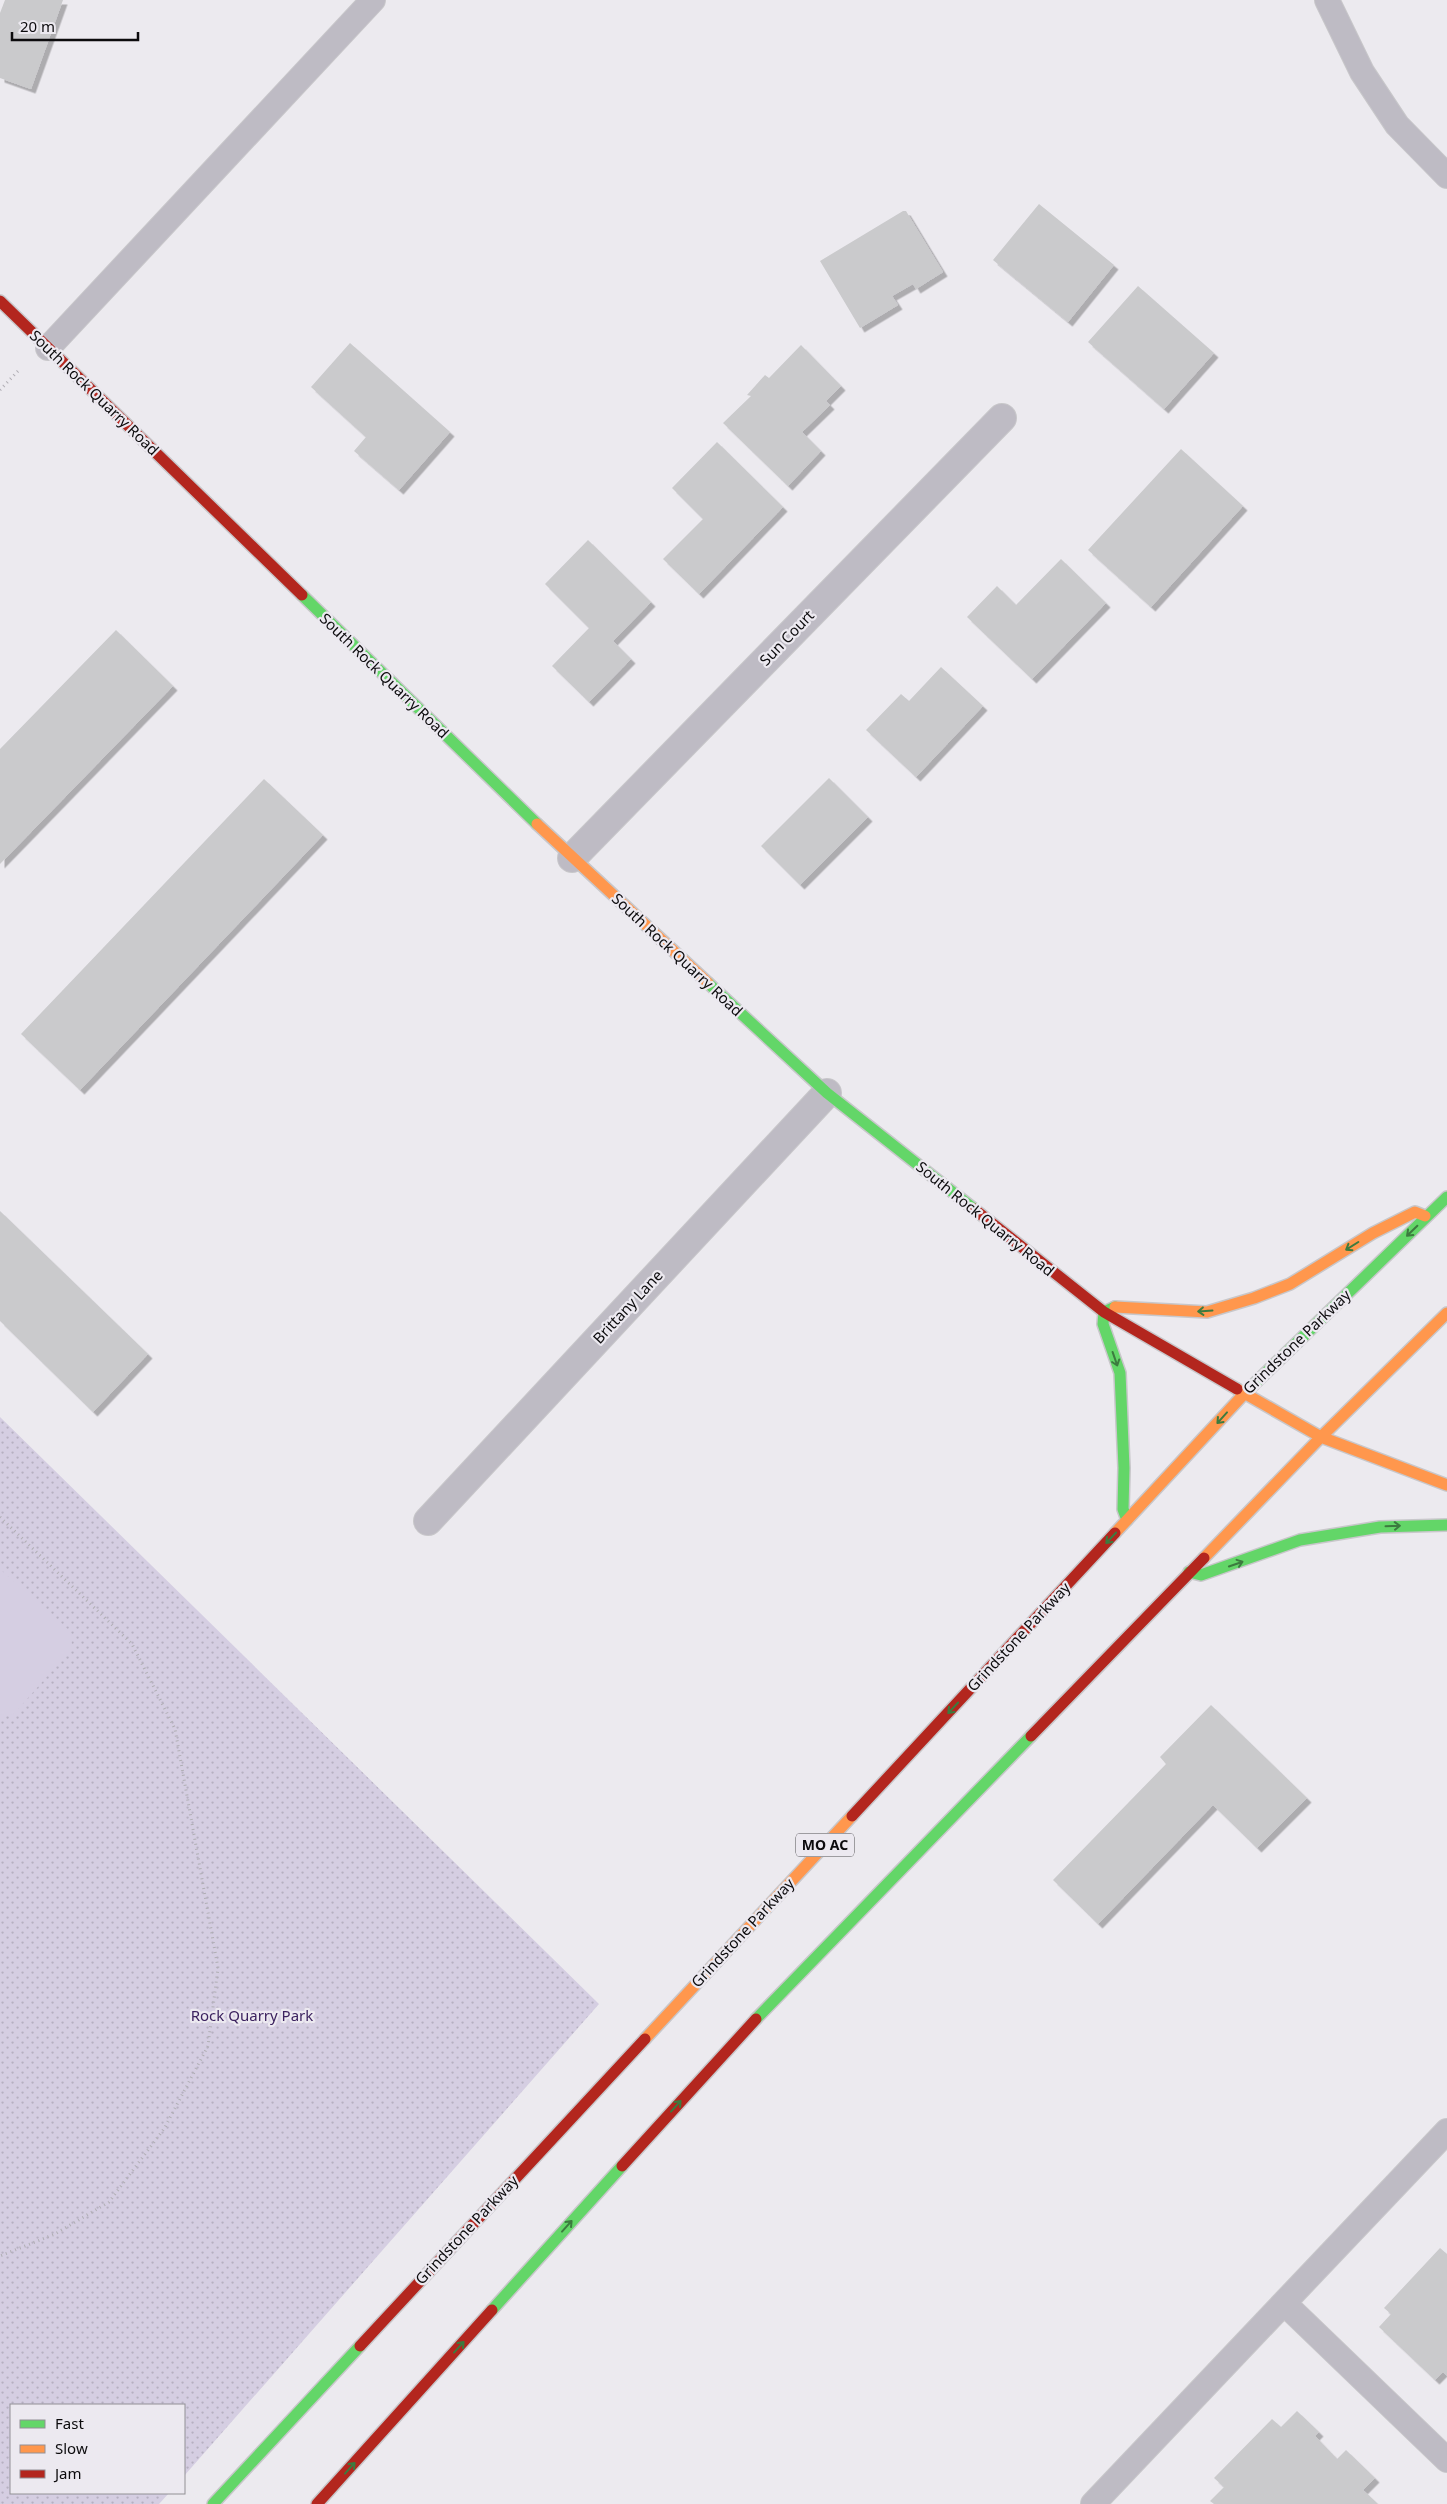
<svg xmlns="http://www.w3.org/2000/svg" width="1447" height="2504" font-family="'Noto Sans',sans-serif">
<defs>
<pattern id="grass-dots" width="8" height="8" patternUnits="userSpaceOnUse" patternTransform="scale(1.25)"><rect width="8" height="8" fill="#d5cee2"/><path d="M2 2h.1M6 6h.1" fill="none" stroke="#b6b0c1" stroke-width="1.8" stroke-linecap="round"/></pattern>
<filter id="shadow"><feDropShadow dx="4.5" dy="4.5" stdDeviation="0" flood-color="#0004"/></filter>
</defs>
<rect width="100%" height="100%" fill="#eceaef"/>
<path fill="url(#grass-dots)" d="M0,1417L599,2004L184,2476V2405H11V2493H169L159,2504H0Z"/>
<path fill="#d5cee2" d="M0,1569L71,1632L72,1648L13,1715L0,1714Z"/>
<path fill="#cacacc" filter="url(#shadow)" d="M5,0H63L31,89L0,78V13Z
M1039,204L1114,265L1068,322L993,260Z
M903,211H906L943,272L916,289L913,284L892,296L898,305L860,328L820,261Z
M1138,286L1214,353L1164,409L1088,342Z
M350,343L450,432L399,490L354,451L366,437L311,387Z
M801,345L841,386L826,401L830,405L802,432L821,451L788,486L723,423L751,396L747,395L765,375L769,378Z
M717,442L783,507L699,594L663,559L703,519L672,488Z
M1181,449L1243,506L1151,607L1088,550Z
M588,540L651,602L613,641L631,659L589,702L552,666L589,628L545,584Z
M1061,559L1106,603L1032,679L967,617L997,586L1016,605Z
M116,630L173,686L0,864V749Z
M941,667L983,706L916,777L866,730L901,694L909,701Z
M829,778L868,817L800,885L761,846Z
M264,779L323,835L80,1090L21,1034Z
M0,1211L148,1354L93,1412L0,1321Z
M1211,1705L1307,1798L1257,1848L1213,1805L1098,1924L1053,1880L1166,1764L1160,1757Z
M1440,2248L1447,2254V2376L1443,2372L1435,2380L1379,2327L1391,2314L1384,2308Z
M1297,2411L1319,2432L1315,2436L1337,2459L1346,2450L1375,2478L1363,2490L1378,2504H1214L1210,2501L1224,2487L1214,2478L1272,2419L1281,2427Z"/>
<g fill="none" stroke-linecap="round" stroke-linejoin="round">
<g stroke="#c8c7ca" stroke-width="26">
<path id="lane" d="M1327,0L1362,72L1397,125L1447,176
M48,348L373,0
M1284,2303L1447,2460
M1093,2504L1447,2131"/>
</g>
<g stroke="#c8c7ca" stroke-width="30">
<path id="street" d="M572,858L1002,418
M428,1521L827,1093"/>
</g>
<g stroke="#c8c7ca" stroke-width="14">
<path id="fast" d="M302,595L537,824
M708,983L827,1093L974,1209
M1115,1307L1104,1312L1103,1324L1120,1373L1124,1468L1123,1509L1127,1520
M1244,1394L1447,1197
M1189,1572L1201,1575L1300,1540L1380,1527L1447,1525
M756,2019L1031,1736
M492,2310L622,2166
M213,2504L360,2346"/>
</g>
<g stroke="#c8c7ca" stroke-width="14">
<path id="slow" d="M537,824L708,983
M1115,1307L1207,1312L1254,1298L1290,1284L1373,1233L1415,1212L1425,1216
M1237,1389L1321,1437L1447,1485
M1115,1533L1244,1394
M1204,1558L1321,1437L1447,1313
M645,2039L852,1816"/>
</g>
<g stroke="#c8c7ca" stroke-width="14">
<path id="jam" d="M0,301L302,595
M974,1209L1104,1312L1237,1389
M1031,1736L1204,1558
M852,1816L1115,1533
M622,2166L756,2019
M360,2346L645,2039
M317,2504L492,2310"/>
</g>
<path stroke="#b0aeb4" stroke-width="3" stroke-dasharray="1 4" stroke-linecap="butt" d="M0,390L19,370
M0,1517L132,1644L175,1729L218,1968L208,2046L164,2129L109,2202L55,2234L0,2256"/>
<use href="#lane" stroke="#bebbc4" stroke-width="24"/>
<use href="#street" stroke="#bebbc4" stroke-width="28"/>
<use href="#fast" stroke="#63d668" stroke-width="11"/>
<use href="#slow" stroke="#ff974d" stroke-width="11"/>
<use href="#jam" stroke="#b3261e" stroke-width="11"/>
</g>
<defs><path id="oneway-shaft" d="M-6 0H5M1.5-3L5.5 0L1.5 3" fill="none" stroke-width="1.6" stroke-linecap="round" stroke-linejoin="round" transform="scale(1.25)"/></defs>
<g stroke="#3c7b3f">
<use href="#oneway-shaft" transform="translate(1412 1231) rotate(136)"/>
<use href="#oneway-shaft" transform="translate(1352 1246) rotate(148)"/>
<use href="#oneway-shaft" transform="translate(1205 1311) rotate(176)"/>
<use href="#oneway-shaft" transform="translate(1115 1359) rotate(71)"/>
<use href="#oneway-shaft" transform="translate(1222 1418) rotate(132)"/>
<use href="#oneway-shaft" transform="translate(1393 1526) rotate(-2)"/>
<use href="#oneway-shaft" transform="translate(1111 1538) rotate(133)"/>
<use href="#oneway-shaft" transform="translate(1236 1564) rotate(-19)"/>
<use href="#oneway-shaft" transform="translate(953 1708) rotate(133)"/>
<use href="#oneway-shaft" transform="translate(676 2106) rotate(-48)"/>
<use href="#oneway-shaft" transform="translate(567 2226) rotate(-48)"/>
<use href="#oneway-shaft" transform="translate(459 2347) rotate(-48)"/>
<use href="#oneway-shaft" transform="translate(350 2468) rotate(-48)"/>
</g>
<g text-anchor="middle" stroke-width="4.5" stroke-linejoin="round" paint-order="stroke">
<rect fill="#ece9f0" stroke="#4f4e51" stroke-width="1" x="796" y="1833.5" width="58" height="23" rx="4"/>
<g font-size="14" font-weight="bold" fill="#0c0b0d">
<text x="825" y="1850">MO AC</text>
</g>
<g font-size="15" fill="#0c0b0d" stroke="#ece9f0">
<text transform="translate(94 393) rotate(44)" y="5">South Rock Quarry Road</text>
<text transform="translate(787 638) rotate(-46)" y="5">Sun Court</text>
<text transform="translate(384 676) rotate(44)" y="5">South Rock Quarry Road</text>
<text transform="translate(677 955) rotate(43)" y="5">South Rock Quarry Road</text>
<text transform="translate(985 1219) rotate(39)" y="5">South Rock Quarry Road</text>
<text transform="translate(628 1307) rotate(-47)" y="5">Brittany Lane</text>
<text transform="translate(1297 1342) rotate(-44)" y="5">Grindstone Parkway</text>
<text transform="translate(1019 1637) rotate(-47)" y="5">Grindstone Parkway</text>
<text transform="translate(743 1933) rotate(-47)" y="5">Grindstone Parkway</text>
<text transform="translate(467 2230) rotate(-47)" y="5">Grindstone Parkway</text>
</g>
<g font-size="15" fill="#3c235f" stroke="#ece9f0">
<text x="252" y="2021">Rock Quarry Park</text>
</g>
</g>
<rect x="10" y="2404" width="175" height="90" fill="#ece9f0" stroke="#929095"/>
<rect x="20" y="2420" width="25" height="8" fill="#63d668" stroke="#929095"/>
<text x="55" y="2429" font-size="15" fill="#0c0b0d">Fast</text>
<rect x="20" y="2445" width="25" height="8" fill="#ff974d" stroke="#929095"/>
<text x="55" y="2454" font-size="15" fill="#0c0b0d">Slow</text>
<rect x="20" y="2470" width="25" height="8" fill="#b3261e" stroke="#929095"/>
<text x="55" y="2479" font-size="15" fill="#0c0b0d">Jam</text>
<path d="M12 32v8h126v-8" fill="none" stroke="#0c0b0d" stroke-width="2.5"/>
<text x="20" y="32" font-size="15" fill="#0c0b0d" stroke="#ece9f0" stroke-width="4" paint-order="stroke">20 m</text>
</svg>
